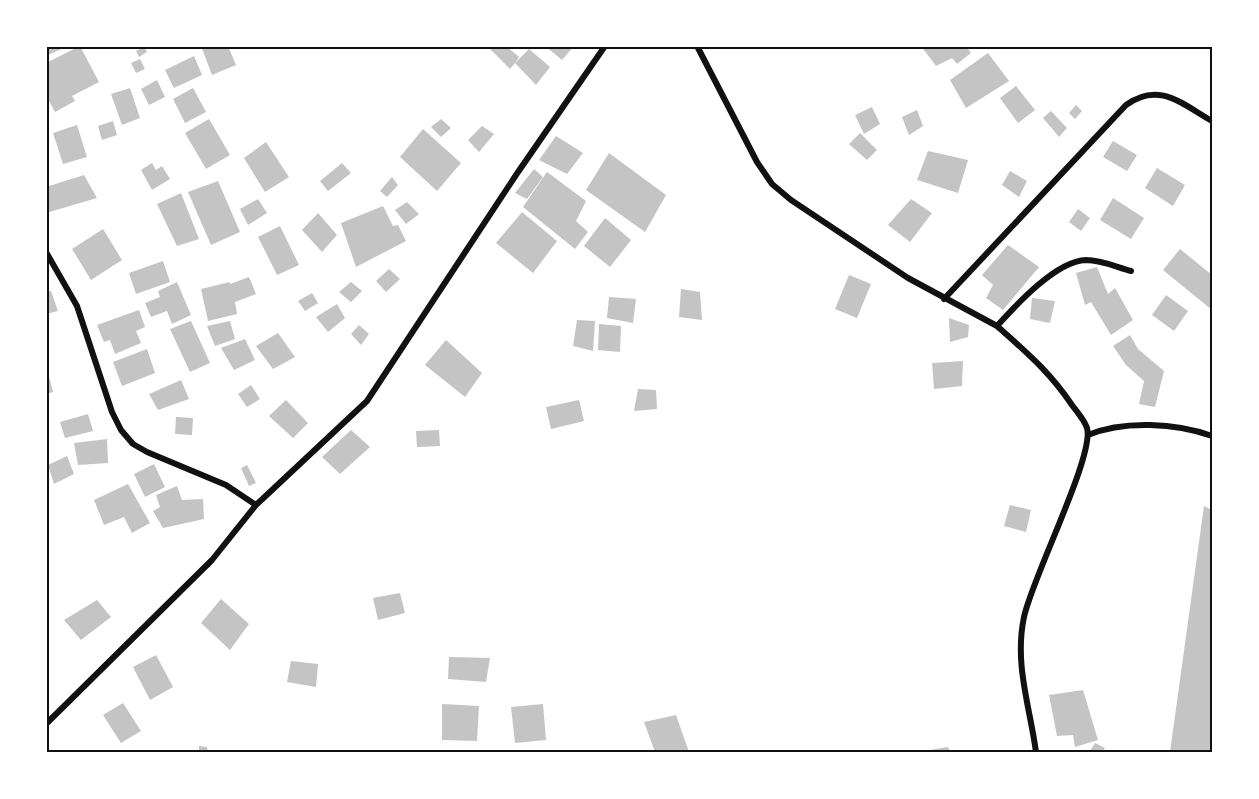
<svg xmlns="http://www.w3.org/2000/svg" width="1259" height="799" font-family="Literata,serif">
<rect width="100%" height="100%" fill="#fff"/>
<path fill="#c4c4c4" d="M46,46H68L46,56Z
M80,46L99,82L72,96L75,101L55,112L46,95V63Z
M201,46H228L236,65L212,75Z
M493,46H506L519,57L515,63L529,49L550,67L536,85L515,63L510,69L490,49Z
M545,46H574L562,60Z
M921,46H966L971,53L957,64L952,58L936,66Z
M144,47L147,52L139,57L136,51Z
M988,53L1009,81L966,108L950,80Z
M194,56L202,75L174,88L165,70Z
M140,59L145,69L136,73L131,63Z
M157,80L165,97L149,105L141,89Z
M1016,86L1035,110L1018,123L1000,98Z
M130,88L140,118L122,125L111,94Z
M193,88L206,112L185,123L173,99Z
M1076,105L1082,111L1075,119L1069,113Z
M872,107L880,124L864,134L855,115Z
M917,110L923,126L909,135L902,117Z
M1051,111L1067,128L1059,137L1043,118Z
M209,119L230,155L206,169L185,133Z
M441,119L451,128L441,137L431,127Z
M113,121L117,135L102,140L98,126Z
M77,125L87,157L63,164L53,133Z
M482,126L494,134L479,152L468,140Z
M423,129L461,163L437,191L400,157Z
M860,133L877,150L867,160L849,144Z
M556,136L583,153L567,174L539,160Z
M1113,141L1137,155L1127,171L1103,157Z
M266,142L289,177L265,192L244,158Z
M928,151L968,160L958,193L917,180Z
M609,153L666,195L645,232L586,190Z
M152,163L156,170L162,166L170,179L152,190L141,170Z
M342,163L351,173L328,191L320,181Z
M1157,168L1185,185L1173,206L1145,188Z
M534,169L543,177L527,199L515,193Z
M1010,171L1027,181L1019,197L1002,185Z
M547,172L586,201L576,221L588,232L575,249L523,207Z
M84,175L97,198L46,213V187Z
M392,177L398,185L387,197L380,191Z
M218,181L240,232L211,245L188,192Z
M181,193L199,239L177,246L157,204Z
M1113,198L1144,218L1131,239L1100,220Z
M258,199L267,213L248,225L240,209Z
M911,199L932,213L910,242L888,225Z
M407,202L419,214L406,224L395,210Z
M383,206L393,226L398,225L406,241L356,267L341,223Z
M1078,209L1090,218L1081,231L1069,222Z
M522,212L557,241L533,273L496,243Z
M318,213L337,235L322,252L302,230Z
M605,218L631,240L610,267L584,246Z
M280,226L299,265L277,275L258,237Z
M103,229L122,260L91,280L72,249Z
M1008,245L1039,267L1003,310L986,298L993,285L982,275Z
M1180,249L1212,275V310L1163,270Z
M163,261L170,282L136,294L129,273Z
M1097,267L1108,294L1115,288L1133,320L1111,335L1091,302L1085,305L1076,273Z
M389,269L400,279L386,292L376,281Z
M849,275L871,284L857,318L835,309Z
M249,277L256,294L235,302L237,314L208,321L201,289L230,282V284Z
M177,282L191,315L172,324L167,311L151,317L145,303L160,297L158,291Z
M351,282L362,291L351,302L339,292Z
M681,289L700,292L702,320L679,317Z
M51,291L58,311L46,314V292Z
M312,293L318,303L305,311L298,301Z
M1166,295L1188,311L1174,331L1152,315Z
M609,297L636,299L633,323L607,318Z
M1032,298L1055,301L1050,323L1030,319Z
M337,304L345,318L328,332L316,317Z
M139,310L145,327L136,331L141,343L115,354L110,340L104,342L97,325Z
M949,318L969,325L968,337L950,342Z
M577,320L595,321L593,351L573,346Z
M191,321L210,363L190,372L170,329Z
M230,321L235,339L215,346L207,326Z
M599,324L621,326L620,352L598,350Z
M359,325L369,334L361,345L351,334Z
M278,333L295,357L273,369L256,346Z
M1130,335L1138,349L1164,371L1155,407L1139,404L1144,381L1126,365L1113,346Z
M245,339L255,360L234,370L221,348Z
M446,340L482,373L465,397L425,365Z
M147,349L155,373L122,386L113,362Z
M963,361L962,386L934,389L932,363Z
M46,366L53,392L46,394Z
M181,380L189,399L158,410L149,394Z
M251,385L260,399L247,407L238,394Z
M638,389L656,390L657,409L634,411Z
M286,400L308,423L293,438L269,416Z
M579,400L584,421L551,429L546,407Z
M88,414L93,431L65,438L60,422Z
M176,417L193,418L192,435L175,434Z
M351,430L370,447L340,474L322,457Z
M439,430L440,446L417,447L416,431Z
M107,439L108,463L78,465L74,443Z
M67,456L74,474L54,484L48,465Z
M154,464L165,487L145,497L134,474Z
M247,465L256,483L249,486L241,468Z
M128,484L150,523L132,533L124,517L104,525L94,500Z
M177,486L182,500L203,499L204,519L163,528L153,511L160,507L156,495Z
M1010,505L1031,510L1026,532L1004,526Z
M1204,506L1212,510V752H1170Z
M400,593L405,613L378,620L373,598Z
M221,599L249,624L230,650L201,623Z
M97,600L111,617L81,640L64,620Z
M156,655L173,687L150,700L133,667Z
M449,657L490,658L486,682L448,679Z
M291,661L318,664L316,687L287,682Z
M1083,690L1098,740L1075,747L1073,735L1057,736L1049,695Z
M123,703L141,731L121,743L103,715Z
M442,704L479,706L477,741L442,740Z
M543,704L546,740L515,743L511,707Z
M676,715L689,752H655L644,722Z
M1095,743L1105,748L1102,752H1089Z
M199,746L207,747L208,752H199Z
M948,747L950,752H924V751Z"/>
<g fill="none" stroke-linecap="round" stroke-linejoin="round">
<path stroke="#111" stroke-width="6" d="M697,46L757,162L772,184L791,200L908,278L997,326C1016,305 1056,261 1086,260C1102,260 1116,267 1131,271
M46,252L77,306L112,412L121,430L133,444L147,452L226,485L256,505
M944,299L1126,105C1159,81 1182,104 1212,121
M997,326C1027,353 1049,371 1072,405C1077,412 1084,419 1087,428C1095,455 1032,578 1024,617C1014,664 1030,707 1036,752
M1088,435C1124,420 1176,423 1212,436
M46,724L212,560L256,505L367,401L516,175L605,46"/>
</g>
<rect width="1259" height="799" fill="none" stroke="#ffffff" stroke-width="96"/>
<rect x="48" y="48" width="1163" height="703" fill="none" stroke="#111" stroke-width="2"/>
</svg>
